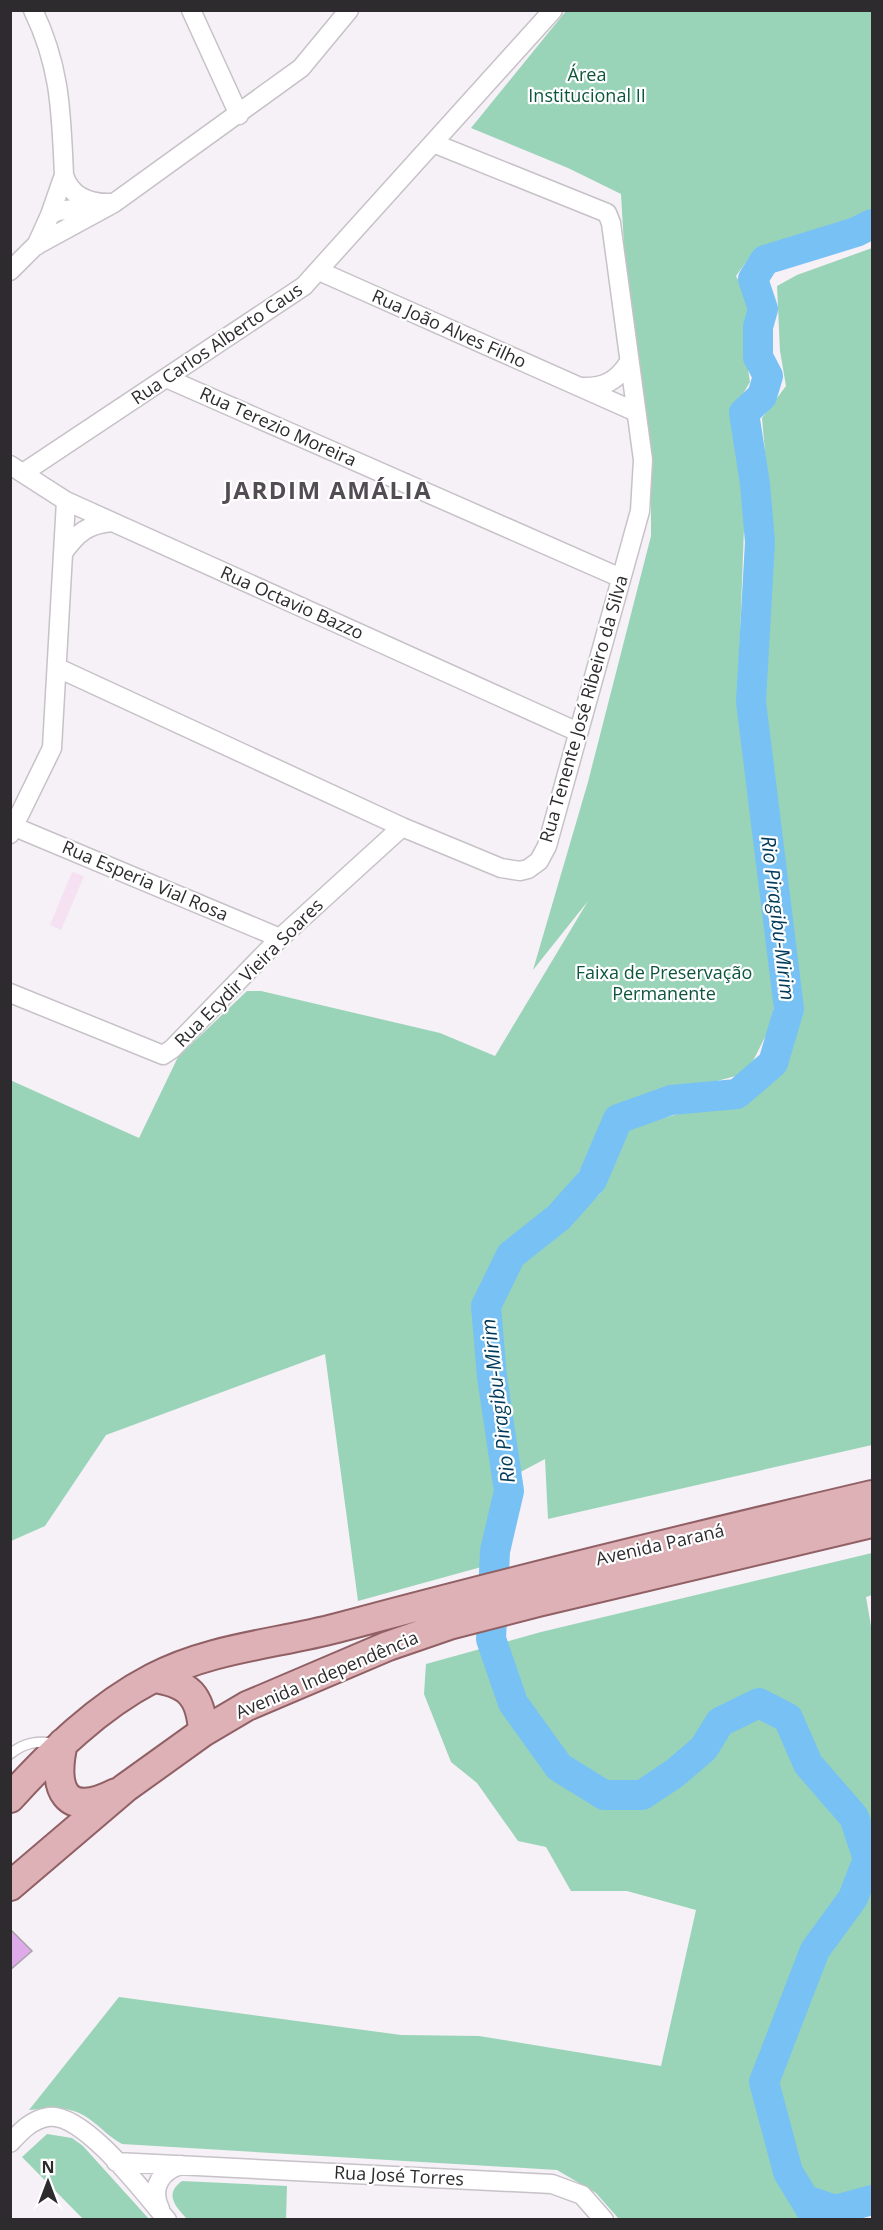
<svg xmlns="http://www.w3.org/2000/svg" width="883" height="2230" font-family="'Open Sans',sans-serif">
<rect width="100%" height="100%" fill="#f6f0f7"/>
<path fill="#f5e1f1" d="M72,872L84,876L61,930L50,925Z"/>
<path fill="#99d4b8" d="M566,11H872V212L801,234L770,251L749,258L736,276L754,312L746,356L750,382L734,409L745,501L738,690L777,994L768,1031L747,1073L616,1108L569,1189L503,1253L474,1298L478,1353L496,1490L485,1566L358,1601L325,1354L106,1435L45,1526L11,1541L10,1080L139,1138L178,1057L247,991H261L440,1033L495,1056L588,901L533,970L588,782L651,536V481L647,416L625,262L621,194L568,168L471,128Z
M872,248V1445L548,1519L545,1459L513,1476L501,1370L499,1305L520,1262L600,1194L624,1130L678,1114L739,1107L780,1075L796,1031L801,995L764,700L771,520L762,418L786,386L780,351L777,286L797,275Z
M872,1553V1595L866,1597L872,1632V2200L835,2210L807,2200L817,2219H619L596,2193L557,2170L122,2144C109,2137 103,2129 92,2121C74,2105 51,2108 29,2110L119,1997L401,2035L479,2036L661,2066L696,1910L627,1891H571L546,1847L518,1841L477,1783L451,1762L424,1694L426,1664L541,1632Z
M47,2134L72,2138L83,2146L149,2219H83L22,2157Z
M182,2181L287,2186L286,2219H187C175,2206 164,2194 182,2181Z"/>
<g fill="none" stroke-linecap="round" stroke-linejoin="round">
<path stroke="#78c1f5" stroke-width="30" d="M806,2200L835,2210L872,2200
M817,2220L788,2172L764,2082L815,1950L853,1898L868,1859L854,1817L808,1764L788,1718L759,1703L720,1722L704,1748L675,1773L642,1795H604L559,1767L513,1703L491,1639L495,1551L509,1491L492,1377L486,1306L511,1255L559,1217L592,1180L618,1119L671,1100L737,1094L773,1063L789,1009L751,702L760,542L755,484L744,413L762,396L768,376L758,357V327L763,309L753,279L765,260L856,232L872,224"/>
</g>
<path fill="#dfaaea" stroke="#a9a3aa" stroke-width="1.5" d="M10,1929L32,1951L10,1970Z"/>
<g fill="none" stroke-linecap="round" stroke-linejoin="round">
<g stroke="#c7c1c8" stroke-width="12">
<path id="lane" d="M10,1754C25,1742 37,1741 55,1743"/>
</g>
<g stroke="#c7c1c8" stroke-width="21">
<path id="street" d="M33,10C61,68 61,113 64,175C71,198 91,204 113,203
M191,10L239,115
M433,143L553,10
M50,215L58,211L98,206
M36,246L50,215L64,175
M10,271L35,246L114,203L301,68L349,10
M319,271L636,412
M166,378L621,578
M581,387C604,388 617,381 629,362
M10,465L66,501L578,732
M23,473L304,286L433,143L607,213L611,223L643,460L640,511L547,846L539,861L528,869L520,871L501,868L402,827L58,668
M63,553C77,533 88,524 112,522
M10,825L280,938
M10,834L52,748L66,501
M10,993L163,1055L172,1049L280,938L402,827
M10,2143C21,2131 31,2120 48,2117C83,2111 146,2195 167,2220
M116,2162L552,2184L582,2195L604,2220
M160,2209C150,2189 160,2171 181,2165"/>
</g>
<g stroke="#906065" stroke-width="32">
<path id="primary" d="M153,1678C189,1683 201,1696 203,1732
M63,1743C52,1790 65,1819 116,1793
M10,1798C52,1752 97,1707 153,1678C210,1648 276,1644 337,1628C515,1580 693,1537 872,1495
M10,1886L125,1788L203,1732L247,1706L388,1646L449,1625L538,1602L872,1523"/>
</g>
<use href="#lane" stroke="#fff" stroke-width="9"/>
<use href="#street" stroke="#fff" stroke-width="18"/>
<use href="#primary" stroke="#ddb1b5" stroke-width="28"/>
</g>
<g text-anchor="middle" stroke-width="4.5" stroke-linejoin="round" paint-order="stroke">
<g font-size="18" fill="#0d563c" stroke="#fff">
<text x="587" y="81">Área<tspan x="587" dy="21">Institucional II</tspan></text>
<text x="664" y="979">Faixa de Preservação<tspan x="664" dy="21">Permanente</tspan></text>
</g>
<g font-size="18" fill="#2d2b2e" stroke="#fff">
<text transform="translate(449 329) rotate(24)" y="6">Rua João Alves Filho</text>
<text transform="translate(217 344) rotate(-34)" y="6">Rua Carlos Alberto Caus</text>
<text transform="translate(278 427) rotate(24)" y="6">Rua Terezio Moreira</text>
<text transform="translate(292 603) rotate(24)" y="6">Rua Octavio Bazzo</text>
<text transform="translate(584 709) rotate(-74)" y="6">Rua Tenente José Ribeiro da Silva</text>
<text transform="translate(145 881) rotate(23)" y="6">Rua Esperia Vial Rosa</text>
<text transform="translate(249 973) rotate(-45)" y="6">Rua Ecydir Vieira Soares</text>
<text transform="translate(660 1545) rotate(-13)" y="6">Avenida Paraná</text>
<text transform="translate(327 1675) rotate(-23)" y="6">Avenida Independência</text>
<text transform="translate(399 2176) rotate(3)" y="6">Rua José Torres</text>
</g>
<g font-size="20" font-style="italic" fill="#003b5c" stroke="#fff">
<text transform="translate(778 918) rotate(83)" y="7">Rio Piragibu-Mirim</text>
<text transform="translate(498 1401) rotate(-97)" y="7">Rio Piragibu-Mirim</text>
</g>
<g font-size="24" font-weight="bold" letter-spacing="1.5" fill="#524d53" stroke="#fff">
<text x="328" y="499">JARDIM AMÁLIA</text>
</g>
</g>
<rect width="883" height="2230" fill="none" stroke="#2d2b2e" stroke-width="24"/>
<g transform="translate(48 2182)" stroke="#ffffff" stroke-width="4.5" paint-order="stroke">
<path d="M0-4.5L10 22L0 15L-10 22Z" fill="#2d2b2e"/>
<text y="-9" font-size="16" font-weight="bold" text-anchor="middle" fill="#2d2b2e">N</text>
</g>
</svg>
